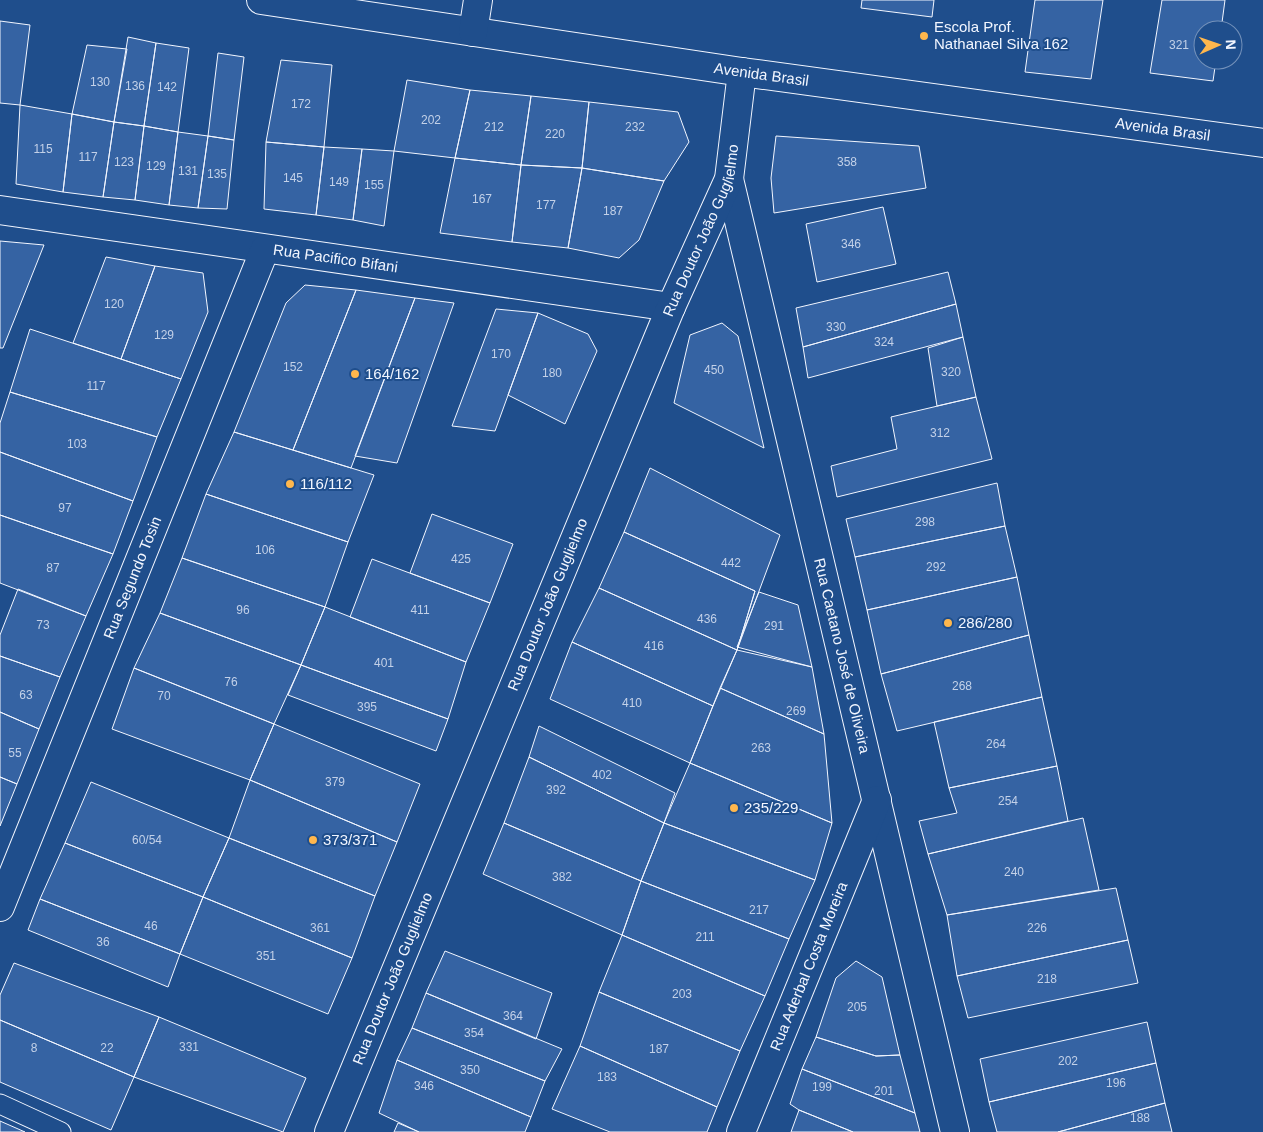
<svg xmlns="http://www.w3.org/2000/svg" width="1263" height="1132" font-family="Arial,sans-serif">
<rect width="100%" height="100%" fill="#1f4e8c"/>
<path fill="#3563a3" stroke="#f2f6ff" d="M862,0H934L932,17L861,8Z
M1035,0H1103L1091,79L1025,72Z
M1162,0H1225L1221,30H1203V60H1216L1213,81L1150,73Z
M0,21L30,25L20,105L0,103Z
M128,37L156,43L144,126L114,122Z
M156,43L189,48L178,132L144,126Z
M87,45L127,49L114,122L72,114Z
M218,53L244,57L234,140L208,136Z
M281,60L332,65L324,147L266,142Z
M407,80L470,90L455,158L394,151Z
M470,90L531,96L521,165L455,158Z
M531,96L589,102L582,168L521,165Z
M589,102L678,112L689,142L664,181L582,168Z
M20,105L72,114L63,192L16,184Z
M72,114L114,122L103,197L63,192Z
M114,122L144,126L135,200L103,197Z
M144,126L178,132L169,205L135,200Z
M178,132L208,136L198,208L169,205Z
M208,136L234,140L227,209L198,208Z
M776,136L919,146L926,188L774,213L771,178Z
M266,142L324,147L316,215L264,209Z
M324,147L362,149L353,220L316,215Z
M362,149L394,151L384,226L353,220Z
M455,158L521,165L512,242L440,233Z
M521,165L582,168L568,248L512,242Z
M582,168L664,181L639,240L619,258L568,248Z
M883,207L896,264L817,282L806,224Z
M0,241L44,245L3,348H0Z
M106,257L155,266L121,359L73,343Z
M155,266L203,273L208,312L181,379L121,359Z
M948,272L956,304L803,347L796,308Z
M305,285L356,290L293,450L234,432L286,303Z
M356,290L415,298L351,468L293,450Z
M415,298L454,303L397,463L355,456Z
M956,304L963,337L808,378L803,347Z
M496,309L538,313L495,431L452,426Z
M538,313L588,334L597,351L565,424L508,395Z
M722,323L738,336L764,448L674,403L690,335Z
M30,329L181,379L157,437L10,392Z
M963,337L976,397L937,406L928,348Z
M10,392L157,437L133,501L0,452V423Z
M976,397L992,459L837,497L831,466L897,449L891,417Z
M234,432L374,475L348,542L206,494Z
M0,452L133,501L113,554L0,515Z
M650,468L780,535L737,650L755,591L624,532Z
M997,483L1005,526L855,557L846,519Z
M206,494L348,542L325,607L182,558Z
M432,514L513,544L490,603L410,573Z
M0,515L113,554L86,616L0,583Z
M1005,526L1017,577L867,610L855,557Z
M624,532L755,591L737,650L599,588Z
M182,558L325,607L301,665L160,613Z
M372,559L490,603L466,662L350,617Z
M1017,577L1029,635L881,674L867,610Z
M599,588L737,650L713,706L572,642Z
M18,589L86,616L60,677L0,656V635Z
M759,592L798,605L812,667L737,647Z
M325,607L466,662L448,719L301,665Z
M160,613L301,665L274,724L134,668Z
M1029,635L1042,697L897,731L881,674Z
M572,642L713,706L690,763L550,699Z
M737,650L812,667L824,734L720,688Z
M0,656L60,677L39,729L0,712Z
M301,665L448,719L436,751L288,695Z
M134,668L274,724L250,780L112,729Z
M720,688L824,734L832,823L690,763Z
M1042,697L1057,766L949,788L934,722Z
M0,712L39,729L17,784L0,777Z
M274,724L420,784L397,842L250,780Z
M539,726L675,793L664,823L529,757Z
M529,757L664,823L641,881L504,823Z
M690,763L832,823L815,880L664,823Z
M1057,766L1068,821L928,854L919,821L957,813L949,788Z
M0,777L17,784L0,826Z
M250,780L397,842L375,896L229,838Z
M91,782L229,838L203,897L65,843Z
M1083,818L1099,890L947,915L928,854Z
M504,823L641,881L622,935L483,874Z
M664,823L815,880L789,939L641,881Z
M229,838L375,896L352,958L203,897Z
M65,843L203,897L180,954L40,899Z
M641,881L789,939L765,996L622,935Z
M1116,888L1128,940L957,976L947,915Z
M203,897L352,958L328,1014L180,954Z
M40,899L180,954L168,987L28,930Z
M622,935L765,996L740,1051L599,992Z
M1128,940L1138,983L968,1018L957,976Z
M445,951L552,993L536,1039L426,993Z
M856,961L882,977L900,1055L876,1056L816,1037L836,978Z
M14,963L159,1017L134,1077L0,1020V995Z
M599,992L740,1051L717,1107L580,1046Z
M426,993L562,1049L545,1081L412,1028Z
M159,1017L306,1078L283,1132L134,1077Z
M0,1020L134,1077L111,1130L0,1082Z
M1147,1022L1156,1063L989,1102L980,1059Z
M412,1028L545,1081L531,1117L397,1060Z
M816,1037L876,1056L900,1055L915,1113L802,1069Z
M580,1046L717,1107L707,1132H610L552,1109Z
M397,1060L531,1117L525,1132H419L379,1113Z
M1156,1063L1165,1103L1058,1132H997L989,1102Z
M802,1069L915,1113L920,1132H853L799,1110L790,1104Z
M1165,1103L1172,1132H1058Z
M799,1110L853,1132H791Z
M0,1121L25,1132H0Z
M398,1123L419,1132H394Z"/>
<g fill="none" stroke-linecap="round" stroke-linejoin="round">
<g stroke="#f2f6ff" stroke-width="21">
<path id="service" d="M0,1104L61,1132"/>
</g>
<g stroke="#f2f6ff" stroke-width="30">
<g id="minor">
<path id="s1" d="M261,0L742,72L1263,143"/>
<path d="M473,32L478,0"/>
<path id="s2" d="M729,179L955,1132"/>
<path id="s3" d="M0,210L671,307"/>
<path id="s4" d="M0,907L265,249"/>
<path id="s5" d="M329,1132L671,307L729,179L742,72"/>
<path id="s6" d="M741,1132L877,800"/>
</g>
</g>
<use href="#service" stroke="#1f4e8c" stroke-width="19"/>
<use href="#minor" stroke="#1f4e8c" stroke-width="28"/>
</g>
<g fill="#ffb74d" stroke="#1f4e8c" stroke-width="2">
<circle cx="924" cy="36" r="5"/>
<circle cx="355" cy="374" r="5"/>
<circle cx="290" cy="484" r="5"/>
<circle cx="948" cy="623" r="5"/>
<circle cx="734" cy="808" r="5"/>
<circle cx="313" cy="840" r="5"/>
</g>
<g text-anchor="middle" stroke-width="4" stroke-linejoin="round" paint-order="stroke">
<g font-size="12" fill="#c3d1e8">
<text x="1179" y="49">321</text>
<text x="100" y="86">130</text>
<text x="135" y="90">136</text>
<text x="167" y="91">142</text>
<text x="301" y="108">172</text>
<text x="431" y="124">202</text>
<text x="494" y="131">212</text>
<text x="635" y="131">232</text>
<text x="555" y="138">220</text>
<text x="43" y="153">115</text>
<text x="88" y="161">117</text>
<text x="124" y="166">123</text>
<text x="847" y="166">358</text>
<text x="156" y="170">129</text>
<text x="188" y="175">131</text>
<text x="217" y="178">135</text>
<text x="293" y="182">145</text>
<text x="339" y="186">149</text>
<text x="374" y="189">155</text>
<text x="482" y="203">167</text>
<text x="546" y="209">177</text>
<text x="613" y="215">187</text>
<text x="851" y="248">346</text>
<text x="114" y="308">120</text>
<text x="836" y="331">330</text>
<text x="164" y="339">129</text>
<text x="884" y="346">324</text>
<text x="501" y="358">170</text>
<text x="293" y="371">152</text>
<text x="714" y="374">450</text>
<text x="951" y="376">320</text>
<text x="552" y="377">180</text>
<text x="96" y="390">117</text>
<text x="940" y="437">312</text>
<text x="77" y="448">103</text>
<text x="65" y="512">97</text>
<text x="925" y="526">298</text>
<text x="265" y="554">106</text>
<text x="461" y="563">425</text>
<text x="731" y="567">442</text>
<text x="936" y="571">292</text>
<text x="53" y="572">87</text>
<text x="243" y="614">96</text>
<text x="420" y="614">411</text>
<text x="707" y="623">436</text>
<text x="43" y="629">73</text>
<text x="774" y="630">291</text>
<text x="654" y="650">416</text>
<text x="384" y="667">401</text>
<text x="231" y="686">76</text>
<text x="962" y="690">268</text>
<text x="26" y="699">63</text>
<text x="164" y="700">70</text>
<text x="632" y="707">410</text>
<text x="367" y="711">395</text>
<text x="796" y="715">269</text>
<text x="996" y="748">264</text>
<text x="761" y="752">263</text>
<text x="15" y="757">55</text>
<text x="602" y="779">402</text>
<text x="335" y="786">379</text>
<text x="556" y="794">392</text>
<text x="1008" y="805">254</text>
<text x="147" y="844">60/54</text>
<text x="1014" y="876">240</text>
<text x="562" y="881">382</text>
<text x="759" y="914">217</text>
<text x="151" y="930">46</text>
<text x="320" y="932">361</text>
<text x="1037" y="932">226</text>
<text x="705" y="941">211</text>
<text x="103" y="946">36</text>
<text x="266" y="960">351</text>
<text x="1047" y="983">218</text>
<text x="682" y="998">203</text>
<text x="857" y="1011">205</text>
<text x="513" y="1020">364</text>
<text x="474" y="1037">354</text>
<text x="189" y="1051">331</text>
<text x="34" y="1052">8</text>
<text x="107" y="1052">22</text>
<text x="659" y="1053">187</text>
<text x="1068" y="1065">202</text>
<text x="470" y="1074">350</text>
<text x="607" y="1081">183</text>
<text x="1116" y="1087">196</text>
<text x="424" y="1090">346</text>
<text x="822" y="1091">199</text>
<text x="884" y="1095">201</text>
<text x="1140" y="1122">188</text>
</g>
<g font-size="15" fill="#f2f6ff" stroke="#1f4e8c" text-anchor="start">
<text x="934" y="32">Escola Prof.<tspan x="934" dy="17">Nathanael Silva 162</tspan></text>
<text x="365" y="379">164/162</text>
<text x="300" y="489">116/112</text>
<text x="958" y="628">286/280</text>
<text x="744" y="813">235/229</text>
<text x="323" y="845">373/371</text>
</g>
<g font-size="15" fill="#f2f6ff" stroke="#1f4e8c">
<text dy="5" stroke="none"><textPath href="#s1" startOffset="506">Avenida Brasil</textPath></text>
<text dy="5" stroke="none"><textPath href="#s1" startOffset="911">Avenida Brasil</textPath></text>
<text dy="5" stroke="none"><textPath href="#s5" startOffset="976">Rua Doutor João Guglielmo</textPath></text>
<text dy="5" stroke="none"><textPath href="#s3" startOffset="339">Rua Pacifico Bifani</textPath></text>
<text dy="5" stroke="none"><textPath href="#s4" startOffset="355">Rua Segundo Tosin</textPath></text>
<text dy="5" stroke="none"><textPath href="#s5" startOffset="571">Rua Doutor João Guglielmo</textPath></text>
<text dy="5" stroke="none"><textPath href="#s2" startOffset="490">Rua Caetano José de Oliveira</textPath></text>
<text dy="5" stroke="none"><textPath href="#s6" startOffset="179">Rua Aderbal Costa Moreira</textPath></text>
<text dy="5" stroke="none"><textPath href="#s5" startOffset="166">Rua Doutor João Guglielmo</textPath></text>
</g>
</g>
<g transform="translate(1218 45) rotate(88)"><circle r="24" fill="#1f4e8c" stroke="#7391ba"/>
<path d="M0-4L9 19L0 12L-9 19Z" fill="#ffb74d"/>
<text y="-8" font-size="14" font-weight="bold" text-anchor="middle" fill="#f2f6ff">N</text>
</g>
</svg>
